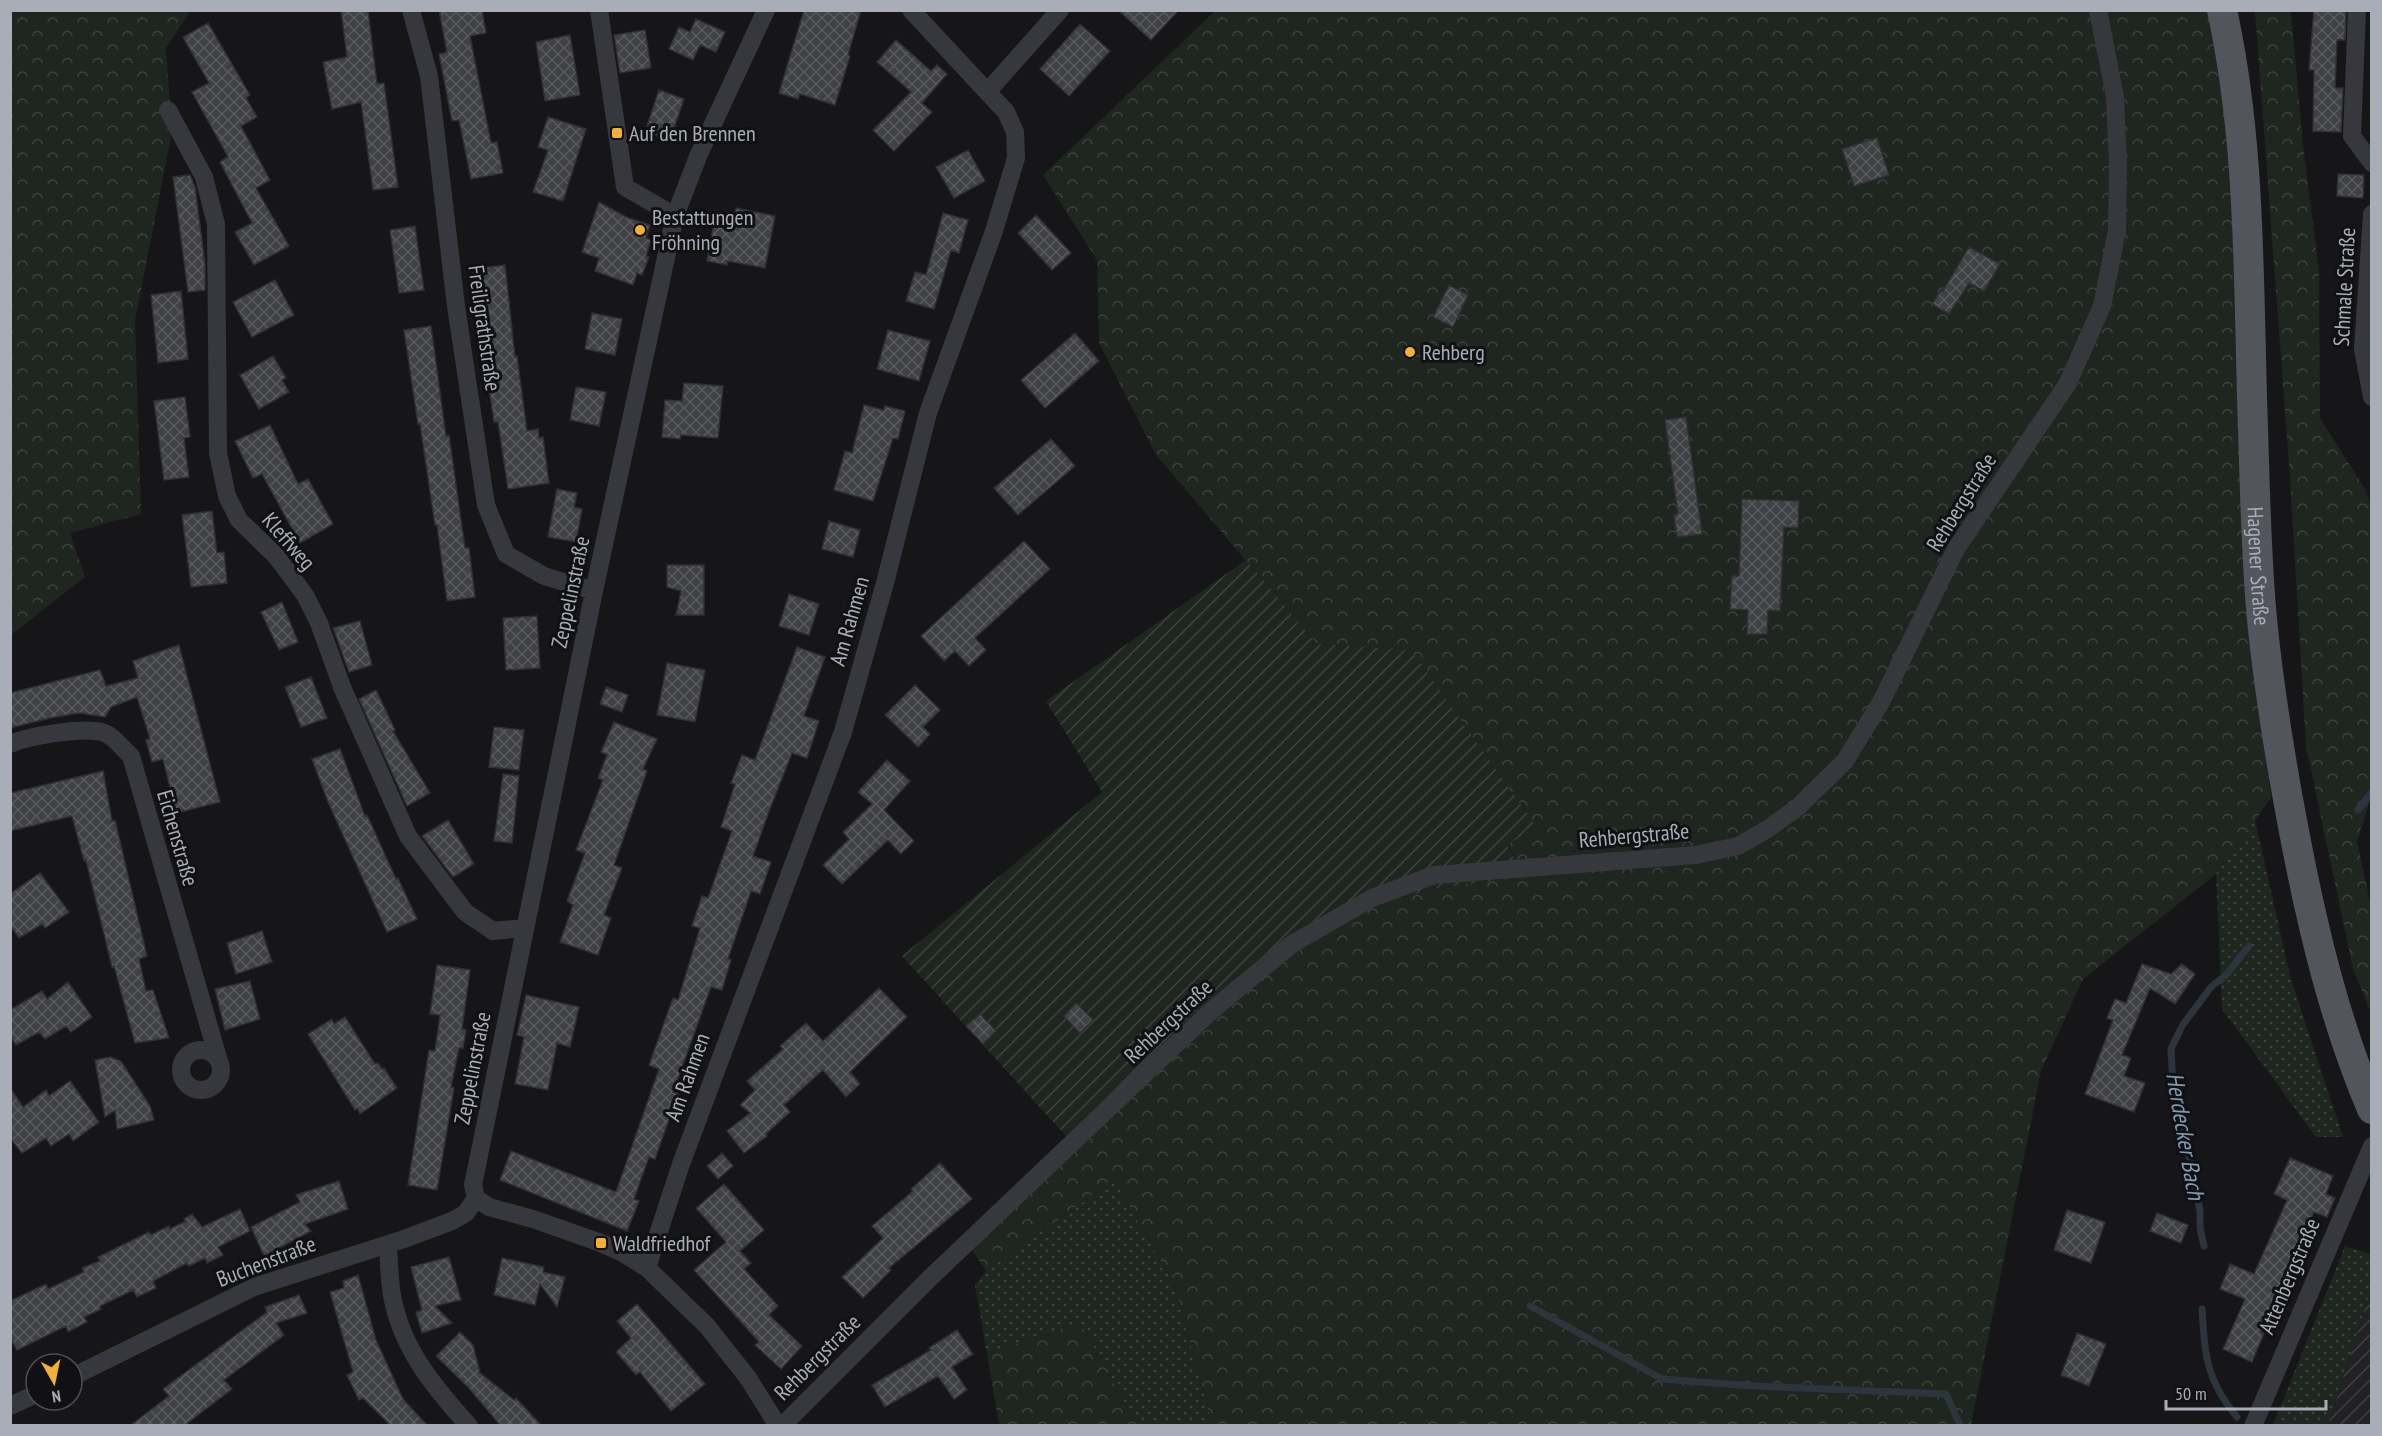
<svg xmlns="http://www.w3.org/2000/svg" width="2382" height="1436" font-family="'PT Sans Narrow',sans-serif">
<defs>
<pattern id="industrial-furrows" width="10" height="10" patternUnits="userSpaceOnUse" patternTransform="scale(1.5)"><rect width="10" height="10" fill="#222225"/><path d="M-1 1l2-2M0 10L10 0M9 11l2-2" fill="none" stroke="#3f3f43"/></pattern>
<pattern id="grass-dots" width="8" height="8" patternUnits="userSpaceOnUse" patternTransform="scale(1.5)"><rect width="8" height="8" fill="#1e261f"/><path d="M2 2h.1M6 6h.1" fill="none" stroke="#3c433d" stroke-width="1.8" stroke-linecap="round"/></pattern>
<pattern id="forest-crowns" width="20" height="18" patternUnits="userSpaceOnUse" patternTransform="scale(1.5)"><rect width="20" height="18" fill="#1e261f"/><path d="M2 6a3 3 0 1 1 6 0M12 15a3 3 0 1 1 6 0" fill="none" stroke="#3c433d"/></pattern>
<pattern id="garden-furrows" width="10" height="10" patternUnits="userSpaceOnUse" patternTransform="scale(1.5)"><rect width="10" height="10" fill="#1e261f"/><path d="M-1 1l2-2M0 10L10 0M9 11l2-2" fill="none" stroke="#3c433d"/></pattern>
<pattern id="building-cross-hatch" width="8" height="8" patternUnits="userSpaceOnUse" patternTransform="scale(1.5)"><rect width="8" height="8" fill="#404145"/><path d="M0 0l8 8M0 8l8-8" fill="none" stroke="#595a5e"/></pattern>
</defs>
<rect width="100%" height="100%" fill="#161618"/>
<path fill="url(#industrial-furrows)" d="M2371,1289V1425H2328Z"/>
<path fill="url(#grass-dots)" d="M2255,820L2290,976L2343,1137H2316L2222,1009L2216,874Z
M1114,1180L1174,1284L1212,1423L1205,1426L1137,1425L1080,1322L987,1354L975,1285L986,1271Z
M2345,1246L2371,1254V1289L2328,1425H2273Z"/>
<path fill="url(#forest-crowns)" d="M11,11H189V13L166,48L172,132L135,320L141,514L70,533L85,577L11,635Z
M1215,11H2210L2237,178L2254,652L2271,798L2216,874L2083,979L2041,1071L1971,1425H1205L1212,1423L1174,1284L1114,1180L986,1271L972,1250L1270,966L1377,904L1437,888L1523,876L1411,650L1317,644L1156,455L1099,343L1097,260L1043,175Z
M2255,11H2291L2303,145L2319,271L2320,418L2366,491L2371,505L2372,795L2357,841L2371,906V1013L2353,969L2306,746L2290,478Z
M1080,1322L1137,1425H999L987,1354Z"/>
<path fill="url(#garden-furrows)" d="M1246,560L1317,644L1411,650L1536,826L1507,845L1524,877L1437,888L1377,904L1270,966L1075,1146L902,956L1102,792L1046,701Z"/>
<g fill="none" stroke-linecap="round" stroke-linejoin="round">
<path stroke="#2c353c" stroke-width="7" d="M2358,810L2372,792
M2204,1246L2200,1228V1211L2191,1162L2180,1129L2173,1087L2171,1049L2182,1026L2211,987L2226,975L2249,946
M1530,1306L1662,1379L1753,1386L1946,1394L1960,1425
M2202,1309C2205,1356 2206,1380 2237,1417"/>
</g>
<path fill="url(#building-cross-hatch)" stroke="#303034" stroke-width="1.5" d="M341,10H368L377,84L384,83L398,187L373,190L361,102L332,109L323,62L347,57Z
M439,10H482L486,33L470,36L491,143L497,142L503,173L471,179L459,120L452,121L439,54L447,52Z
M804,10H861L848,55L850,56L835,105L800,94L798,99L779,93Z
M1118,10H1179L1151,40Z
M2314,10H2346L2345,40H2337L2335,88H2343L2341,132L2313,131L2314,70H2309Z
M696,19L725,32L716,52L700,45L693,60L669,49L679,27L690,32Z
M208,23L250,95L246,98L257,117L241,126L270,180L256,188L289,246L254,265L235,232L252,223L220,162L228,157L192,92L209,83L183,37Z
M1080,24L1110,51L1069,96L1040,69Z
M645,30L651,68L620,73L614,35Z
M570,35L580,95L545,101L536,42Z
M896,40L931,71L937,65L947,74L922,103L932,112L894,151L873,130L911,92L877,62Z
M659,90L684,99L670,140L645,132Z
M548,117L586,129L563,201L533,192L548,150L538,147Z
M1877,138L1889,175L1854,186L1842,149Z
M968,150L985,181L954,198L936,167Z
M2338,174L2364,175L2363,198L2337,196Z
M190,175L195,187L205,264V290L188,292L173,177Z
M599,202L626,217L650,225L646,238L651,240L646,256L649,257L642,275L637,273L633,285L595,271L599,258L582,252Z
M736,208L775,216L765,268L727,261V265L707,261L714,223L732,227Z
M943,213L968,220L959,253L951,250L934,309L906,301L915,272L926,275Z
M1036,215L1071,253L1052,270L1018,233Z
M415,226L424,290L399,293L390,230Z
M1969,247L2000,264L1984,291L1969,283L1949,314L1932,304L1941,290L1943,291Z
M505,265L515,357L517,356L527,431L538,429L539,438L543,437L549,483L508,489L498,422H494L472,269Z
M275,280L294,315L252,337L233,302Z
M1449,285L1468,295L1453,327L1433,317Z
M181,291L188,359L158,363L151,295Z
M592,313L622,319L615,355L585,349Z
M431,326L446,436L449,435L465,548H469L475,597L447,601L437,525H435L420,424H418L404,330Z
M888,330L930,341L919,381L877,369Z
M1075,333L1099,361L1045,408L1021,380Z
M273,356L286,378L282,380L289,392L259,409L240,375Z
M684,383L723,386L718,438L681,435L680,439L662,437L665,400L682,401Z
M576,387L606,392L599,426L570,420Z
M185,397L190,437L184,438L189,477L164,480L154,401Z
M864,405L884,410L885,406L905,411L898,439L893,438L873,501L834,490L845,451L852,453Z
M1686,417L1702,534L1677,537L1674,515L1678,514L1665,420Z
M270,425L298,484L308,479L333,524L300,543L262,474L253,478L235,441Z
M1051,439L1075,466L1018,515L994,488Z
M557,489L577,493L574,507L582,509L576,542L548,537Z
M1742,499L1799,501L1798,528L1784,527L1780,611L1768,610L1767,634H1747L1748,610L1730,609L1732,576H1739Z
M212,511L217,553L224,552L227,583L191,587L182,515Z
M829,521L860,530L853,557L822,549Z
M1024,541L1050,569L975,638L986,650L969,666L955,651L944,661L921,636Z
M667,565H704V615H676L681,591L667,587Z
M789,594L819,604L809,635L779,626Z
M282,602L298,642L279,650L261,612Z
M537,616L540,668L506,670L503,618Z
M360,621L372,665L349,672L333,628Z
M179,645L220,802L176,813L163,759L152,762L146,740L150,739L137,697L111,707L105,717L79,713L50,718L10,728V693L100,670L106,686L138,678L133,661Z
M797,647L825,657L804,716L819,721L807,758L792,753L768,814L753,856L771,862L760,894L751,891L728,959L731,960L722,990L711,987L673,1092L678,1094L655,1159L649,1157L634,1199L639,1201L627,1231L500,1180L511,1151L616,1192L659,1069L649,1065L673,998L678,1000L700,928L692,926L702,896L708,898L732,831L721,827L735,784L731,783L742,755L755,760Z
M667,663L705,670L695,722L657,715Z
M311,677L327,718L301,727L285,687Z
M915,685L940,710L923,727L930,734L918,747L885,715Z
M606,687L628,695L622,712L600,704Z
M376,690L395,730L393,731L430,793L407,806L359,699Z
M614,722L657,739L643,769L647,771L614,865L622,868L604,915L611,918L598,955L560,942L573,905L567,901L585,853L576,850L603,780L598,778L607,755L601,752Z
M494,727L524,730L519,770L489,767Z
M340,749L365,816L367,815L396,879L398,878L417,919L387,932L328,802L312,759Z
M887,760L910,781L884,810L914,841L901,854L888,840L842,884L823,865L849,839L843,832L872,804L858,792Z
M103,771L112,821L115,820L147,956L139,959L146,991L153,990L169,1038L135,1043L114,966L112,967L86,860L84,861L72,816L10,831V793Z
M503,774L519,776L512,843L494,841Z
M448,820L474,864L453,877L422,836Z
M40,873L69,912L45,928L42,924L19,938L10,925V894Z
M262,931L272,962L236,974L227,943Z
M2142,964L2171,974L2182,964L2195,974L2175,1004L2150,988L2122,1055L2131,1058L2124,1076L2145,1083L2134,1112L2085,1094L2113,1020L2107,1018L2115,999L2126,1003Z
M437,965L470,970L462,1029L466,1030L463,1048H459L451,1087L454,1088L437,1190L408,1185L429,1050L435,1051L440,1015L430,1014Z
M250,981L260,1019L225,1030L215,989Z
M68,982L92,1017L71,1032L66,1026L45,1039L39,1032L16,1045L10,1036V1010L42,991L47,999Z
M879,988L907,1017L850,1072L860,1084L846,1097L823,1070L784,1105L790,1112L766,1134L767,1136L744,1153L727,1131L750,1113L740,1105L755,1090L747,1081L783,1049L780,1046L806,1023L823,1041Z
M526,995L579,1007L570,1047L557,1043L548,1090L515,1084L524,1037L517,1035Z
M1076,1003L1093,1020L1080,1033L1064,1016Z
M980,1014L996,1031L983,1044L966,1026Z
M345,1017L375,1064L378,1063L382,1069L384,1068L397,1088L360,1114L357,1108L355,1110L308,1034L332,1019L334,1024Z
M110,1057L121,1061L150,1106L154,1120L117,1129L115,1110L105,1117L95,1060Z
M70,1081L99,1122L73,1141L69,1134L51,1146L46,1138L22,1153L10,1138V1088L23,1107L46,1090L49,1096Z
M722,1153L733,1166L718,1179L707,1166Z
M2290,1158L2333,1176L2326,1194L2335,1198L2327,1217L2314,1212L2290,1261L2261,1332L2264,1333L2252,1362L2223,1349L2245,1299L2220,1289L2230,1264L2254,1274L2287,1200L2274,1194Z
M940,1163L972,1199L889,1268L891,1270L863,1298L842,1277L883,1238L872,1226L913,1191L911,1189Z
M339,1181L348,1209L305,1224L311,1231L264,1256L251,1227L300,1202L296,1195Z
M724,1184L764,1230L740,1251L751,1263L744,1269L778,1306L769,1315L802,1346L781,1369L755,1345L759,1342L694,1270L726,1242L696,1208Z
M240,1209L250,1231L218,1247L223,1255L207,1263L205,1258L189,1266L187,1263L153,1281L156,1288L137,1297L133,1290L100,1306L101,1309L84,1317L87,1322L68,1332L66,1326L17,1350L10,1338V1301L46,1284L48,1289L84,1272L82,1268L100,1261L98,1257L149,1232L151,1235L169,1226L170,1229L186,1221L184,1219L192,1214L202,1227Z
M2067,1210L2105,1222L2091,1263L2054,1250Z
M2157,1213L2188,1225L2181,1243L2150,1231Z
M449,1257L461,1300L435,1306L452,1323L422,1333L416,1312L422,1310L411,1267Z
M502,1258L544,1267L543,1272L565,1277L557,1307L540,1284L535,1305L494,1295Z
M358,1275L376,1340L403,1399L427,1425H390L363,1398L359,1400L347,1375L353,1372L330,1292L344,1288L343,1281Z
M299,1295L307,1313L276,1323L284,1335L224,1380L232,1389L185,1425H131L169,1396L163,1389L267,1312L265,1307Z
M637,1304L705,1384L671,1411L640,1372L636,1375L616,1352L631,1338L617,1321Z
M957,1330L973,1354L952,1367L967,1390L954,1399L938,1376L885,1407L872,1385L931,1350L929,1348Z
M460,1332L473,1345L480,1373L514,1400L516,1398L541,1425H500L468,1387L436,1356Z
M2077,1333L2106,1344L2089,1386L2061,1375Z"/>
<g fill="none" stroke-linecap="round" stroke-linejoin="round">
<path stroke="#37383d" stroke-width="18" d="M411,10L429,76L456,306L486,505L506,554L544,576L594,591
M599,10L625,187L675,216
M2357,10L2352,136L2372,163
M988,91L1060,10
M168,110L204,177L216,224L218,453L227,496L239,520L276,556L305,595L319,623L342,687L408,836L465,912L493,931L524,928
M2372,214L2363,349L2372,397
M10,744C29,736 89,725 107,734C115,738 124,750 131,756L218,1058
M181 1070a20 20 0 1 1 40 0a20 20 0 1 1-40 0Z
M476,1198L473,1185L594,591L675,216L699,154L766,10
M476,1198L489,1207L533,1219L601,1243L623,1253L647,1268L707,1326L748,1378L778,1426
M388,1244C389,1261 389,1278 392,1295C401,1348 434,1387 469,1426
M647,1268L681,1164L843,732L885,583L928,413L994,231L1016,158L1015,132L1006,112L911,10
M72,1377L254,1287L404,1239L452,1221L466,1213L476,1198
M10,1406L36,1394
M782,1426L931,1277L1211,1011L1292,944L1372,898L1434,875L1696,855L1738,846L1766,830L1797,808L1845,761L1881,702L1956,549L2068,383L2102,306L2117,231L2118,164L2115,97L2098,10
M2253,1426L2372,1146"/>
<path stroke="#53555c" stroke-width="30" id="s1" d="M2222,10C2252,147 2248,289 2253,428C2255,491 2256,556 2262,619C2270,700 2284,782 2300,862C2317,946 2338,1029 2372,1109"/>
</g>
<g fill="#f2b134" stroke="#111113" stroke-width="2">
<rect x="611" y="127" width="12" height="12" rx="3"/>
<circle cx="640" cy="230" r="6"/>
<circle cx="1410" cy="352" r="6"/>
<rect x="595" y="1237" width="12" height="12" rx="3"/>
</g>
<g text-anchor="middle" stroke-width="6" stroke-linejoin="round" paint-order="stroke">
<g font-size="22" fill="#a8adb8" stroke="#111113" text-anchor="start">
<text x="629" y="141">Auf den Brennen</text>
<text x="652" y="225">Bestattungen<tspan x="652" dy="25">Fröhning</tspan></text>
<text x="1422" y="360">Rehberg</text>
<text x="613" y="1251">Waldfriedhof</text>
</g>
<g font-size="22" fill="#a8adb8" stroke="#111113">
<text transform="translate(2344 287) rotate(-87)" y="8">Schmale Straße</text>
<text transform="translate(485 328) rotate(82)" y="8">Freiligrathstraße</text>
<text transform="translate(1961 502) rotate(-58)" y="8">Rehbergstraße</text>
<text transform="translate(289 541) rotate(49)" y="8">Kleffweg</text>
<text dy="8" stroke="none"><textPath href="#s1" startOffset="558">Hagener Straße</textPath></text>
<text transform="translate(570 592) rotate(-78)" y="8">Zeppelinstraße</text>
<text transform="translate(849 621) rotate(-74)" y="8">Am Rahmen</text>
<text transform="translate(1634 835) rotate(-5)" y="8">Rehbergstraße</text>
<text transform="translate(178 838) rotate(74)" y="8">Eichenstraße</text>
<text transform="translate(1168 1021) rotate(-43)" y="8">Rehbergstraße</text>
<text transform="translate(472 1068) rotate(-79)" y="8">Zeppelinstraße</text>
<text transform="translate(687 1077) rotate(-70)" y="8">Am Rahmen</text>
<text transform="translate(266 1261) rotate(-21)" y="8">Buchenstraße</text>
<text transform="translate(2289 1276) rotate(-67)" y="8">Attenbergstraße</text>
<text transform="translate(817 1357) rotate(-45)" y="8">Rehbergstraße</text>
</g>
<g font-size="24" font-style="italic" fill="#7f9bb3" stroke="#111113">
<text transform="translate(2185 1136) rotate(80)" y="8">Herdecker Bach</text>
</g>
</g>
<rect width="2382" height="1436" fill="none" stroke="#a8adb8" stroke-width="24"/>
<g transform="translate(54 1382) rotate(171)"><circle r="28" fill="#111113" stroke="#4d4f55" stroke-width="1.5"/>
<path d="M0-4.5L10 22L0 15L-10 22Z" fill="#f2b134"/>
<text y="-9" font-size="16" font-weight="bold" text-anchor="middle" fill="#a8adb8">N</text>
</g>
<path d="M2166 1400v9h160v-9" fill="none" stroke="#a8adb8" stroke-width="3"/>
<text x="2175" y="1400" font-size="18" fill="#a8adb8" stroke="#111113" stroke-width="4.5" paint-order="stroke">50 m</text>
</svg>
